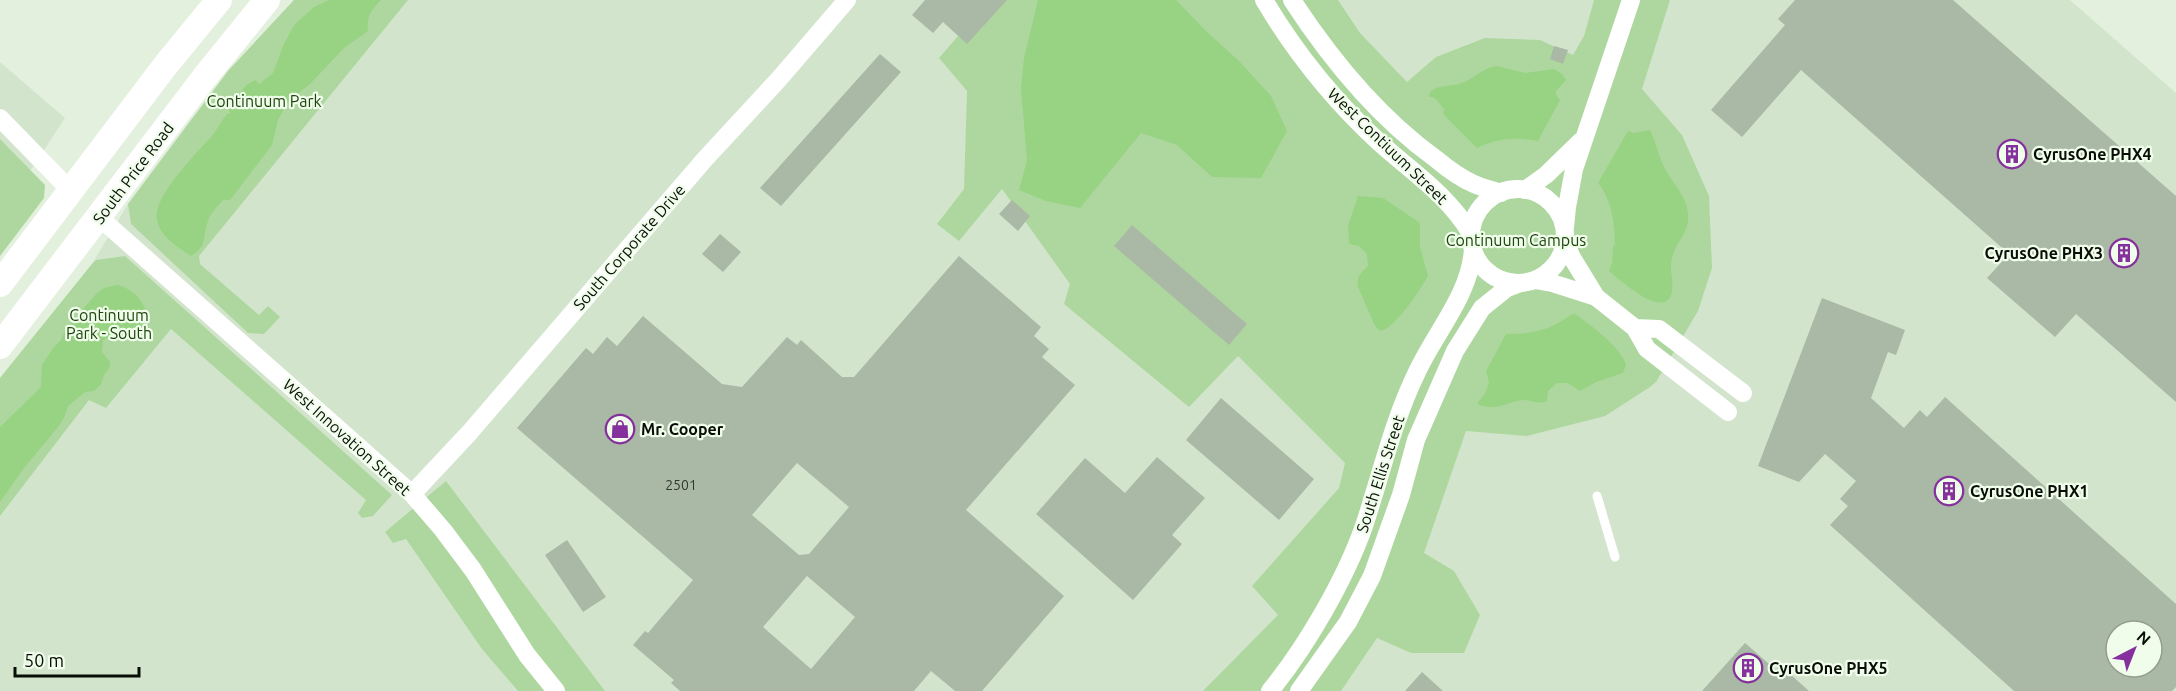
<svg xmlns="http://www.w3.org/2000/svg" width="2176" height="691" font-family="Ubuntu,sans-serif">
<rect width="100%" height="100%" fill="#e2f0dd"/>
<path fill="#d2e5cc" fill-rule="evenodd" d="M294,0H2070L2176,93V691H0V378L92,264L128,204L228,71ZM2116,631H2152V667H2116Z
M0,62L65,118L0,217Z"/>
<path fill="#aed79f" d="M294,0H408L199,256L200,264L259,315L268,306L280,317L264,334L248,333L131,224L128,204L228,71Z
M989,0H1338L1360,33L1407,82L1436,57L1485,38L1540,40L1573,55L1584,36L1594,0H1670L1642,89L1682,135L1709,196L1712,268L1698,311L1656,382L1650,387L1605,416L1527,436L1466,431L1424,553L1454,571L1480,615L1464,653H1411L1377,638L1341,691H1203L1278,615L1252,586L1339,488L1345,463L1238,356L1189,407L1064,304L1070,284L1002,189L959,241L937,224L964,189L967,91L939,58Z
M0,139L45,185L44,198L0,256Z
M125,256L392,495L373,516L362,518L358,513L366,500L171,329L106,408L89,400L0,516V378L92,264L96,260Z
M446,481L605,691H518L482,649L406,539L393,543L385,532Z"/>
<path fill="#97d382" d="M329,0H381C372,9 366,17 368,31L344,48L311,83L287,103L278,120L272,145L234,195L230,200H223C217,207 209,214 207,224C202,240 208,245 191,256C178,247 160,237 157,220C152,197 196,154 211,137C217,130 221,121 227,114L231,113L228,110L246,85L255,80L259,84L273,73L283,46L294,25L314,7Z
M1038,0H1176L1206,31L1239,61L1271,96L1287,131L1261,178L1212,177L1177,145L1141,133L1080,208L1046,201L1019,190L1027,160L1021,88L1024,58Z
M1497,66L1525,73L1554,69L1562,74L1566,80L1556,91V95L1560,100L1538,141C1517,137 1497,138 1477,148L1443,114L1444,109C1439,104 1437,96 1429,97L1430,92C1439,84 1451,87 1462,83C1475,78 1482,68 1497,66Z
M1650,130C1655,140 1657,150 1661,160C1667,178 1683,190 1687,208C1692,231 1679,237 1673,255C1668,267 1674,280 1672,292C1665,322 1619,279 1609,271L1612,263L1613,246H1615C1615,225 1612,200 1598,183L1628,131L1634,133Z
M1358,196L1383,198L1420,223V247L1428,276C1420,290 1395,329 1380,331L1375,326L1358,287C1356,277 1361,273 1368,266L1367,254L1359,246L1349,244L1348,226Z
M117,285C130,287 145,301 147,315C148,319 146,326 146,330L132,341L122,339L115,334L103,340L102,352L110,362V367L104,375L101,384L94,391L85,392L68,406L64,418L58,427L24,468L0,502V427L41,387L42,365L53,348L61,340L67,327L97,293L104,288Z
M1574,313C1589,324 1622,348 1626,365L1623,373L1596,382L1580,391L1568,383H1557L1548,391L1547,401C1535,405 1533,400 1523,400C1506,402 1499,411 1479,405L1478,402L1485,394L1489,382L1486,371L1506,334C1536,334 1549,330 1574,313Z"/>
<path fill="#aab8a6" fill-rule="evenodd" d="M925,0H1007L967,44L943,22L933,33L912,15Z
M1795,0H1953L2176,196V402L2076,314L2055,337L1987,278L2009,254L1801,70L1742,137L1711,110L1785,25L1778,19Z
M1554,46L1568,50L1563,64L1550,59Z
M880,54L901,72L781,206L760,188Z
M1012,200L1030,216L1018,231L999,214Z
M1132,225L1247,324L1229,345L1114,246Z
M720,234L741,252L723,272L702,254Z
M959,256L1041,327L1034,336L1049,349L1042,357L1075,385L966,510L1064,596L982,691H955L931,671L914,691H680L671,683L674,680L633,645L645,631L648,633L693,580L517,428L586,348L593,354L607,337L617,346L643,316L722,384L742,387L787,337L797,345L801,340L842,377H854ZM797,463L849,507L809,554L799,555L752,515ZM807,576L855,617L811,669L763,627Z
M1822,298L1905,330L1896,355L1888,352L1871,398L1904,428L1920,410L1927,417L1945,397L2176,604V687L2172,691H2014L1830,525L1848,506L1840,499L1856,481L1825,454L1799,482L1758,466ZM2116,631H2152V667H2116Z
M1221,398L1314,479L1279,520L1186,440Z
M1157,457L1205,498L1172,535L1182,544L1133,600L1036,514L1085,458L1125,493Z
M567,540L606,597L583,612L545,555Z
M1745,643L1776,670L1780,665L1809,691H1702Z
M1422,672L1443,691H1405Z"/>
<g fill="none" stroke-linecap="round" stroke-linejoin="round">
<path stroke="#fff" stroke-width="9" d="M1597,496L1615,557"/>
<path stroke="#fff" stroke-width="18" d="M1264,0C1295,52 1334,101 1380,143C1411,171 1449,196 1471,234
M1292,0C1331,60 1378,117 1436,159C1448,169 1460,178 1474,184C1483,188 1492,190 1501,193
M0,118L71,191
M1471 236a47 47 0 1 1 94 0a47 47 0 1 1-94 0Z
M1525,190L1546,175L1581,141
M100,218L412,494L443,530L473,570L527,655L556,691
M1565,227L1567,207L1574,169L1631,0
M1565,240L1571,256L1596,297L1635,328L1647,349L1728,412
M1535,280L1552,283L1596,297
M1635,328L1659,329L1743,393
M412,494L470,432L705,159L779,79L847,0
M1270,691C1306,647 1345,580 1364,526C1381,475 1393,421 1417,372C1436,331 1470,295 1473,249
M1299,691L1348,622L1372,576L1401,495L1416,440L1455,351L1482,308L1507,288L1520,283"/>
<path stroke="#fff" stroke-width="26" d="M0,284L165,66L219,0
M0,346L204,78L267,0"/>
</g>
<defs>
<g id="building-ring" transform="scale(1.5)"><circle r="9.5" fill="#effdea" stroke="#86309e" stroke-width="1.5"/><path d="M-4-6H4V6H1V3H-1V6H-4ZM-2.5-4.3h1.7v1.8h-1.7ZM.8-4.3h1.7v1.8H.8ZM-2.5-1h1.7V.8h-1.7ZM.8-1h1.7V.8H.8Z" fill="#86309e"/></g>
<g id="shop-ring" transform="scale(1.5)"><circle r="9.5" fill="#effdea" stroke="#86309e" stroke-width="1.5"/><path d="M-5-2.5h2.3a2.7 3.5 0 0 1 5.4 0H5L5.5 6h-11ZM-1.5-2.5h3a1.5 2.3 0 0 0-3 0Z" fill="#86309e"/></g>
</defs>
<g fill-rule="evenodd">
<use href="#building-ring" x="2012" y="154"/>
<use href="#building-ring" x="2124" y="253"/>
<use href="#shop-ring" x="620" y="429"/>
<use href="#building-ring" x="1949" y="491"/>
<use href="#building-ring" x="1748" y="668"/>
</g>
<g text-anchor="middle" stroke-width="4.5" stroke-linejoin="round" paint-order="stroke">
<g font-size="14" fill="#31382f">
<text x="681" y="490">2501</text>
</g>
<g font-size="16" fill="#1e440d" stroke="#effdea">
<text x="264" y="107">Continuum Park</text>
<text x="1516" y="246">Continuum Campus</text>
<text x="109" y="321">Continuum<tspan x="109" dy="18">Park - South</tspan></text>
</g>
<g font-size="16" fill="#090d07" stroke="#effdea">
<text transform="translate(1388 146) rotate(44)" y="6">West Contiuum Street</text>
<text transform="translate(133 173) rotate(-53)" y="6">South Price Road</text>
<text transform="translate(629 247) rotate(-49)" y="6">South Corporate Drive</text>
<text transform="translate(347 437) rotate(42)" y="6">West Innovation Street</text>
<text transform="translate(1380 474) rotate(-72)" y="6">South Ellis Street</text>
</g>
<g font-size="16" font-weight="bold" fill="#090d07" stroke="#effdea" text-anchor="start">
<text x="2033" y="160">CyrusOne PHX4</text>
<text x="2103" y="259" text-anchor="end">CyrusOne PHX3</text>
<text x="641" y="435">Mr. Cooper</text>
<text x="1970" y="497">CyrusOne PHX1</text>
<text x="1769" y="674">CyrusOne PHX5</text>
</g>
</g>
<g transform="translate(2134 649) rotate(42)"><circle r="28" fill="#effdea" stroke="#939d8f" stroke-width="1.5"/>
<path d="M0-4.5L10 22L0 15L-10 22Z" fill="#86309e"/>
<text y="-9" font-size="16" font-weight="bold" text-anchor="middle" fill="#090d07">N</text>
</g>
<path d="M15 667v9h124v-9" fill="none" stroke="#090d07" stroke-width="3"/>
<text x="24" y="667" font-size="18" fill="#090d07" stroke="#effdea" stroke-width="4.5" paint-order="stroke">50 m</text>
</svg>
